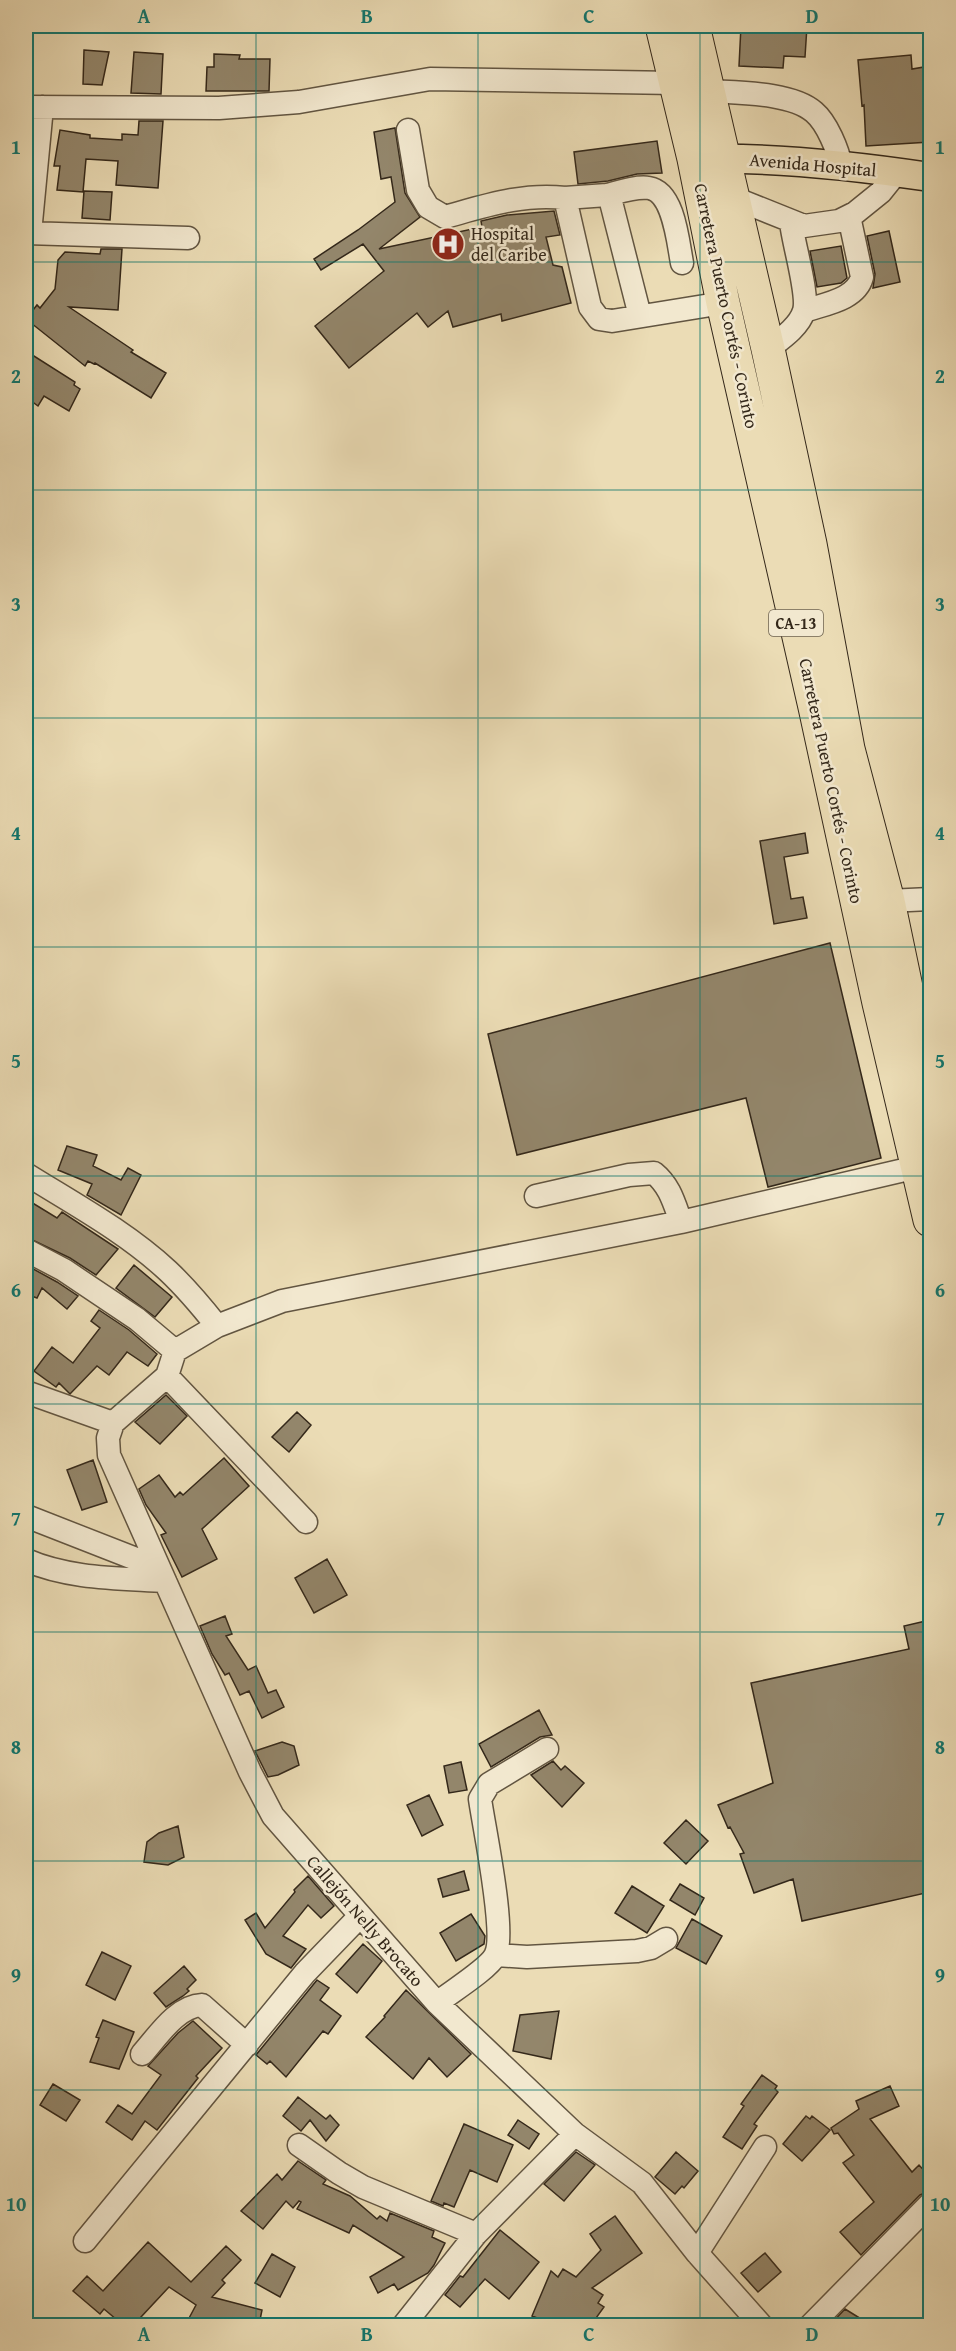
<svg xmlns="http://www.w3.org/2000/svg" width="956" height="2351" font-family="'Gentium Book Plus',serif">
<rect width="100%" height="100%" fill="#ebdcb5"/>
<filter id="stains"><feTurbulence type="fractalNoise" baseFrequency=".00333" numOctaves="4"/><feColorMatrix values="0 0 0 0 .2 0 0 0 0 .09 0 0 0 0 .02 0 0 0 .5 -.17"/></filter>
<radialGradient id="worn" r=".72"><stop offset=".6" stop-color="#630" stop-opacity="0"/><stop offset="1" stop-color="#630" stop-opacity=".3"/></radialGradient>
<path fill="#93866b" stroke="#34281a" stroke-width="1.5" d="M741,26H807L805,57L784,56L783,68L739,66Z
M84,50L109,52L102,85L83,84Z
M134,52L163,54L161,94L131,93Z
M214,54L240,55L239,59H270L269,91H206L207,67H214Z
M911,55L912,69L930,66V142L866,146L864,105L862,106L858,60Z
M139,121H163L158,188L116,185L118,161L86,159L83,192L57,190L60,166H54L60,130L90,135V138L122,140V134L138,135Z
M395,128L405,193L420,217L379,249L482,227L481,221L507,215L554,211L560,235L546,237L553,265L562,267L571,303L502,321L501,314L453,327L448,311L428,327L417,313L349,368L315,326L384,271L363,244L321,270L314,259L358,230L395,202L391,177L381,179L374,132Z
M657,141L662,173L637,174L608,181L578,184L574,152Z
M84,191L112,192L110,220L82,218Z
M889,231L900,282L873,288L875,274L867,236Z
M841,246L847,278L841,283L817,287L810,251Z
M101,249H122L118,310L69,307L133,350L131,352L166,373L151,398L95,363L94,364L88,361L85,366L26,319L37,305L40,308L55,289L58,260L65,252L100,254Z
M26,351L75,382L74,385L80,389L69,411L44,396L38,406L26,397Z
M805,833L808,853L784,857L791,899L803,897L807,918L774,924L760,841Z
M830,943L881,1158L768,1187L746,1098L517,1155L488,1034Z
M67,1146L97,1155L93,1166L121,1180L128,1168L141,1175L121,1215L87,1195L92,1184L58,1170Z
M26,1199L57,1218L62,1212L118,1249L96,1275L70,1258L26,1237Z
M26,1265L57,1282L78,1296L67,1309L42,1288L37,1298L26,1294Z
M134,1265L172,1297L155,1317L116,1288Z
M99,1310L129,1330L157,1354L148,1366L127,1352L109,1375L97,1366L70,1394L59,1383L56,1387L34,1371L52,1347L73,1363L100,1328L91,1321Z
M166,1395L187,1416L160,1444L135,1422Z
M297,1412L311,1425L289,1452L272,1437Z
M224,1458L249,1486L202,1529L217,1559L182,1577L161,1535L166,1533L146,1505L139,1489L159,1475L175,1497L180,1492L183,1495Z
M93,1460L107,1502L82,1510L67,1470Z
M327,1559L347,1595L314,1613L295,1578Z
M225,1616L232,1634L226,1636L248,1670L256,1666L268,1693L276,1690L284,1707L262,1718L249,1691L240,1695L229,1673L225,1675L212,1654L200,1626Z
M930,1620V1892L802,1921L793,1879L754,1893L740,1854L744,1853L730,1827L728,1828L718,1805L773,1783L751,1683L909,1649L904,1626Z
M539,1710L552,1735L540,1737L491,1767L479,1744Z
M282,1742L294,1746L299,1765L278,1775L268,1777L255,1751Z
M553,1761L561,1770L565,1766L584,1783L562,1807L531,1775Z
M461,1762L467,1790L449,1793L444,1766Z
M429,1795L443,1825L422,1836L407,1805Z
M686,1820L708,1841L686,1864L664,1843Z
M178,1826L184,1857L168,1865L144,1862L147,1842L159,1833Z
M464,1871L469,1890L443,1897L438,1879Z
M308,1876L334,1906L321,1918L308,1905L283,1936L306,1949L291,1968L266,1954L245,1920L256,1913L265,1928L295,1892L294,1890Z
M680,1884L704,1898L695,1915L670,1900Z
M632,1886L664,1906L647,1933L615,1913Z
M471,1914L485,1936L484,1944L456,1961L440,1933Z
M692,1919L722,1936L706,1964L676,1948Z
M363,1944L382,1961L357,1993L336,1974Z
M102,1952L131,1966L115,2000L86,1985Z
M184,1966L196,1980L187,1989L189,1991L183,1996L166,2007L154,1993Z
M317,1980L329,1988L320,2000L341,2016L328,2034L323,2031L286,2077L270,2061L267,2064L256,2055Z
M406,1990L471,2054L447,2077L429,2058L413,2079L366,2037L385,2017L384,2016Z
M559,2011L551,2059L513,2051L520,2015Z
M103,2020L134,2032L119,2069L90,2062L99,2038L96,2037Z
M193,2021L222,2048L196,2076L198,2078L157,2130L145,2121L132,2140L106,2122L118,2105L132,2114L161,2075L148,2066L178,2033Z
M762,2075L777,2086L775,2089L778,2092L754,2124L757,2126L742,2149L723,2137L744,2106L741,2104Z
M53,2084L80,2100L66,2121L40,2105Z
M890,2086L899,2106L870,2119L912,2172L919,2165L930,2177V2191L920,2195L861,2255L840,2232L874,2202L843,2163L854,2155L838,2133L834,2134L831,2128L859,2109L856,2101Z
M298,2097L326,2119L330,2115L339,2125L326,2141L310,2120L301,2131L283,2116Z
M806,2116L810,2119L812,2116L830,2130L802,2161L783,2144Z
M518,2120L539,2134L529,2149L508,2135Z
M464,2124L513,2145L497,2182L470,2170L454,2207L444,2203L443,2206L431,2201Z
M576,2152L595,2165L564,2201L544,2184Z
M676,2152L698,2171L684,2188L682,2186L675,2194L655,2177Z
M298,2161L326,2180L323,2184L350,2196L377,2219L380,2216L387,2221L390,2213L434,2231L432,2237L445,2243L434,2265L428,2273L398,2290L394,2284L378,2293L370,2277L404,2257L353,2225L349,2233L297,2209L301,2202L299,2201L293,2208L286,2201L263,2229L241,2211L277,2174L282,2180Z
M615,2216L642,2253L592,2288L603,2295L598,2303L604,2307L591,2325H538L540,2319L532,2316L551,2271L558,2277L563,2269L576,2277L601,2250L590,2234Z
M500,2230L539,2262L509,2299L485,2279L460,2307L445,2295L460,2276L463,2277Z
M148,2242L191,2282L226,2246L241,2260L222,2280L225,2283L212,2297L262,2310L259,2325H200L188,2320L196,2305L169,2287L141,2317L150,2325H123L104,2309L100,2314L73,2291L87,2276L103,2291Z
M765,2253L781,2272L758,2292L741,2273Z
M272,2254L295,2267L280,2297L255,2283Z
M845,2309L871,2325H830Z"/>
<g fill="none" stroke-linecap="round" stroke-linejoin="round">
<g stroke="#625541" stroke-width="25">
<path id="minor" d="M708,91C737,93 791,92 814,112C827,123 838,150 841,166
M26,107L219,108L299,102L430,79L675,83
M408,130L418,190L428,207L445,217C485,206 523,193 565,198L590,307L599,319L612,321L723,303
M607,195C619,192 636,186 649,188C674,192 678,242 682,263
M565,198L607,195L611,202L640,316
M734,198L804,226L839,221L855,213L881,192L897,172
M26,233L188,238
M30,233L42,107
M804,311C824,304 856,300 862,277L849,216
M768,349C781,339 799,327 804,311C809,294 793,243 791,222
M888,901L930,899
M26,1174C74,1204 126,1232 168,1271C186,1288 202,1307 217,1326
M536,1196L629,1175L654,1173C670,1186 674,1203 681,1222
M26,1250L64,1270L137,1319L175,1351
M167,1376L306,1522
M26,1392L113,1423
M26,1516L159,1568
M26,1560C69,1579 119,1578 165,1581
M496,1955L527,1957L637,1951L651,1948L666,1939
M437,2003C451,1992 488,1969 495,1956C507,1935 484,1828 480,1799L489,1784L547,1749
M142,2054C158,2036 177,2006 202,2005L247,2045
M299,2145L339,2173L363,2187L476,2234
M85,2241L305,1973L360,1916
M697,2253L765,2147
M403,2326L476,2234L575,2134
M762,2326L697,2253L642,2183L575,2134L437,2003L273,1816L250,1772L109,1455L108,1438L113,1423L167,1376L175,1351L217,1326L282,1301L681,1222L930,1164
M810,2326L930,2204"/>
</g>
<g stroke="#34281a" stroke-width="31">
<path id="major" d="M703,159C778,157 856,166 930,177"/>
</g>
<g stroke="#34281a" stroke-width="35">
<path id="highway" d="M662,26L694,159L723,303L815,707L879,1003L930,1220
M693,26L768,349L810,544L848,749L888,901L930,1102"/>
</g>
<use href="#minor" stroke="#f2e8cf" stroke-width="22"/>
<use href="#major" stroke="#ebdcb5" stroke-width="28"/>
<use href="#highway" stroke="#ebdcb5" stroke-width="33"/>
</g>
<path fill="none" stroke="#0f766e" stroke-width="1.5" stroke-opacity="0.55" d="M256,26V2326M478,26V2326M700,26V2326M26,262H930M26,490H930M26,718H930M26,947H930M26,1176H930M26,1404H930M26,1632H930M26,1861H930M26,2090H930"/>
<defs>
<g id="hospital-disc" transform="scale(1.725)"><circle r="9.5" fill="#8f2418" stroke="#f2e8cf"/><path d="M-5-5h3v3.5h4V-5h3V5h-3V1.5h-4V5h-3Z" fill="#fff"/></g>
</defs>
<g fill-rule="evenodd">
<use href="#hospital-disc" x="448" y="244"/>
</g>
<g text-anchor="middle" stroke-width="5" stroke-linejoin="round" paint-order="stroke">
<rect fill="#f2e8cf" stroke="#6d6250" stroke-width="1.5" x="769" y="610" width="54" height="26" rx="4.5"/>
<g font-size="16" font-weight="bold" fill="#34281a">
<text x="796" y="629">CA-13</text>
</g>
<g font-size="18" fill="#34281a" stroke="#f2e8cf">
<text transform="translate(813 165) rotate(5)" y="6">Avenida Hospital</text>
<text transform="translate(726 306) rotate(78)" y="6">Carretera Puerto Cortés - Corinto</text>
<text transform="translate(831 781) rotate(78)" y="6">Carretera Puerto Cortés - Corinto</text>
<text transform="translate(365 1921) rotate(49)" y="6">Callejón Nelly Brocato</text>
</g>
<g font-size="18" fill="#34281a" stroke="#f2e8cf" text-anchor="start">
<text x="471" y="240">Hospital<tspan x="471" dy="21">del Caribe</tspan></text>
</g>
</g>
<rect width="956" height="2351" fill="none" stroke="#ebdcb5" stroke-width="66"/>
<rect x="33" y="33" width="890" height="2285" fill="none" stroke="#0f766e" stroke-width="2"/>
<g font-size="20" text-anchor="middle" font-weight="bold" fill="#0f766e">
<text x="144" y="23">A</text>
<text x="367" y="23">B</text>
<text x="589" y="23">C</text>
<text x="812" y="23">D</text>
<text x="16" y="154">1</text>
<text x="940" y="154">1</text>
<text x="16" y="383">2</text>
<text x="940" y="383">2</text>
<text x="16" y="611">3</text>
<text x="940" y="611">3</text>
<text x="16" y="840">4</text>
<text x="940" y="840">4</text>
<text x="16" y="1068">5</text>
<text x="940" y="1068">5</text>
<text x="16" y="1297">6</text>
<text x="940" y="1297">6</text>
<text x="16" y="1525">7</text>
<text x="940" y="1525">7</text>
<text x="16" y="1754">8</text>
<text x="940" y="1754">8</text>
<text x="16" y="1982">9</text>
<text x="940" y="1982">9</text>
<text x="16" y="2211">10</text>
<text x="940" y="2211">10</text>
<text x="144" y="2341">A</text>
<text x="367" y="2341">B</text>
<text x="589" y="2341">C</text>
<text x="812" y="2341">D</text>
</g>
<rect width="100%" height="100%" filter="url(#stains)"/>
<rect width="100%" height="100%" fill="url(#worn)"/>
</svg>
